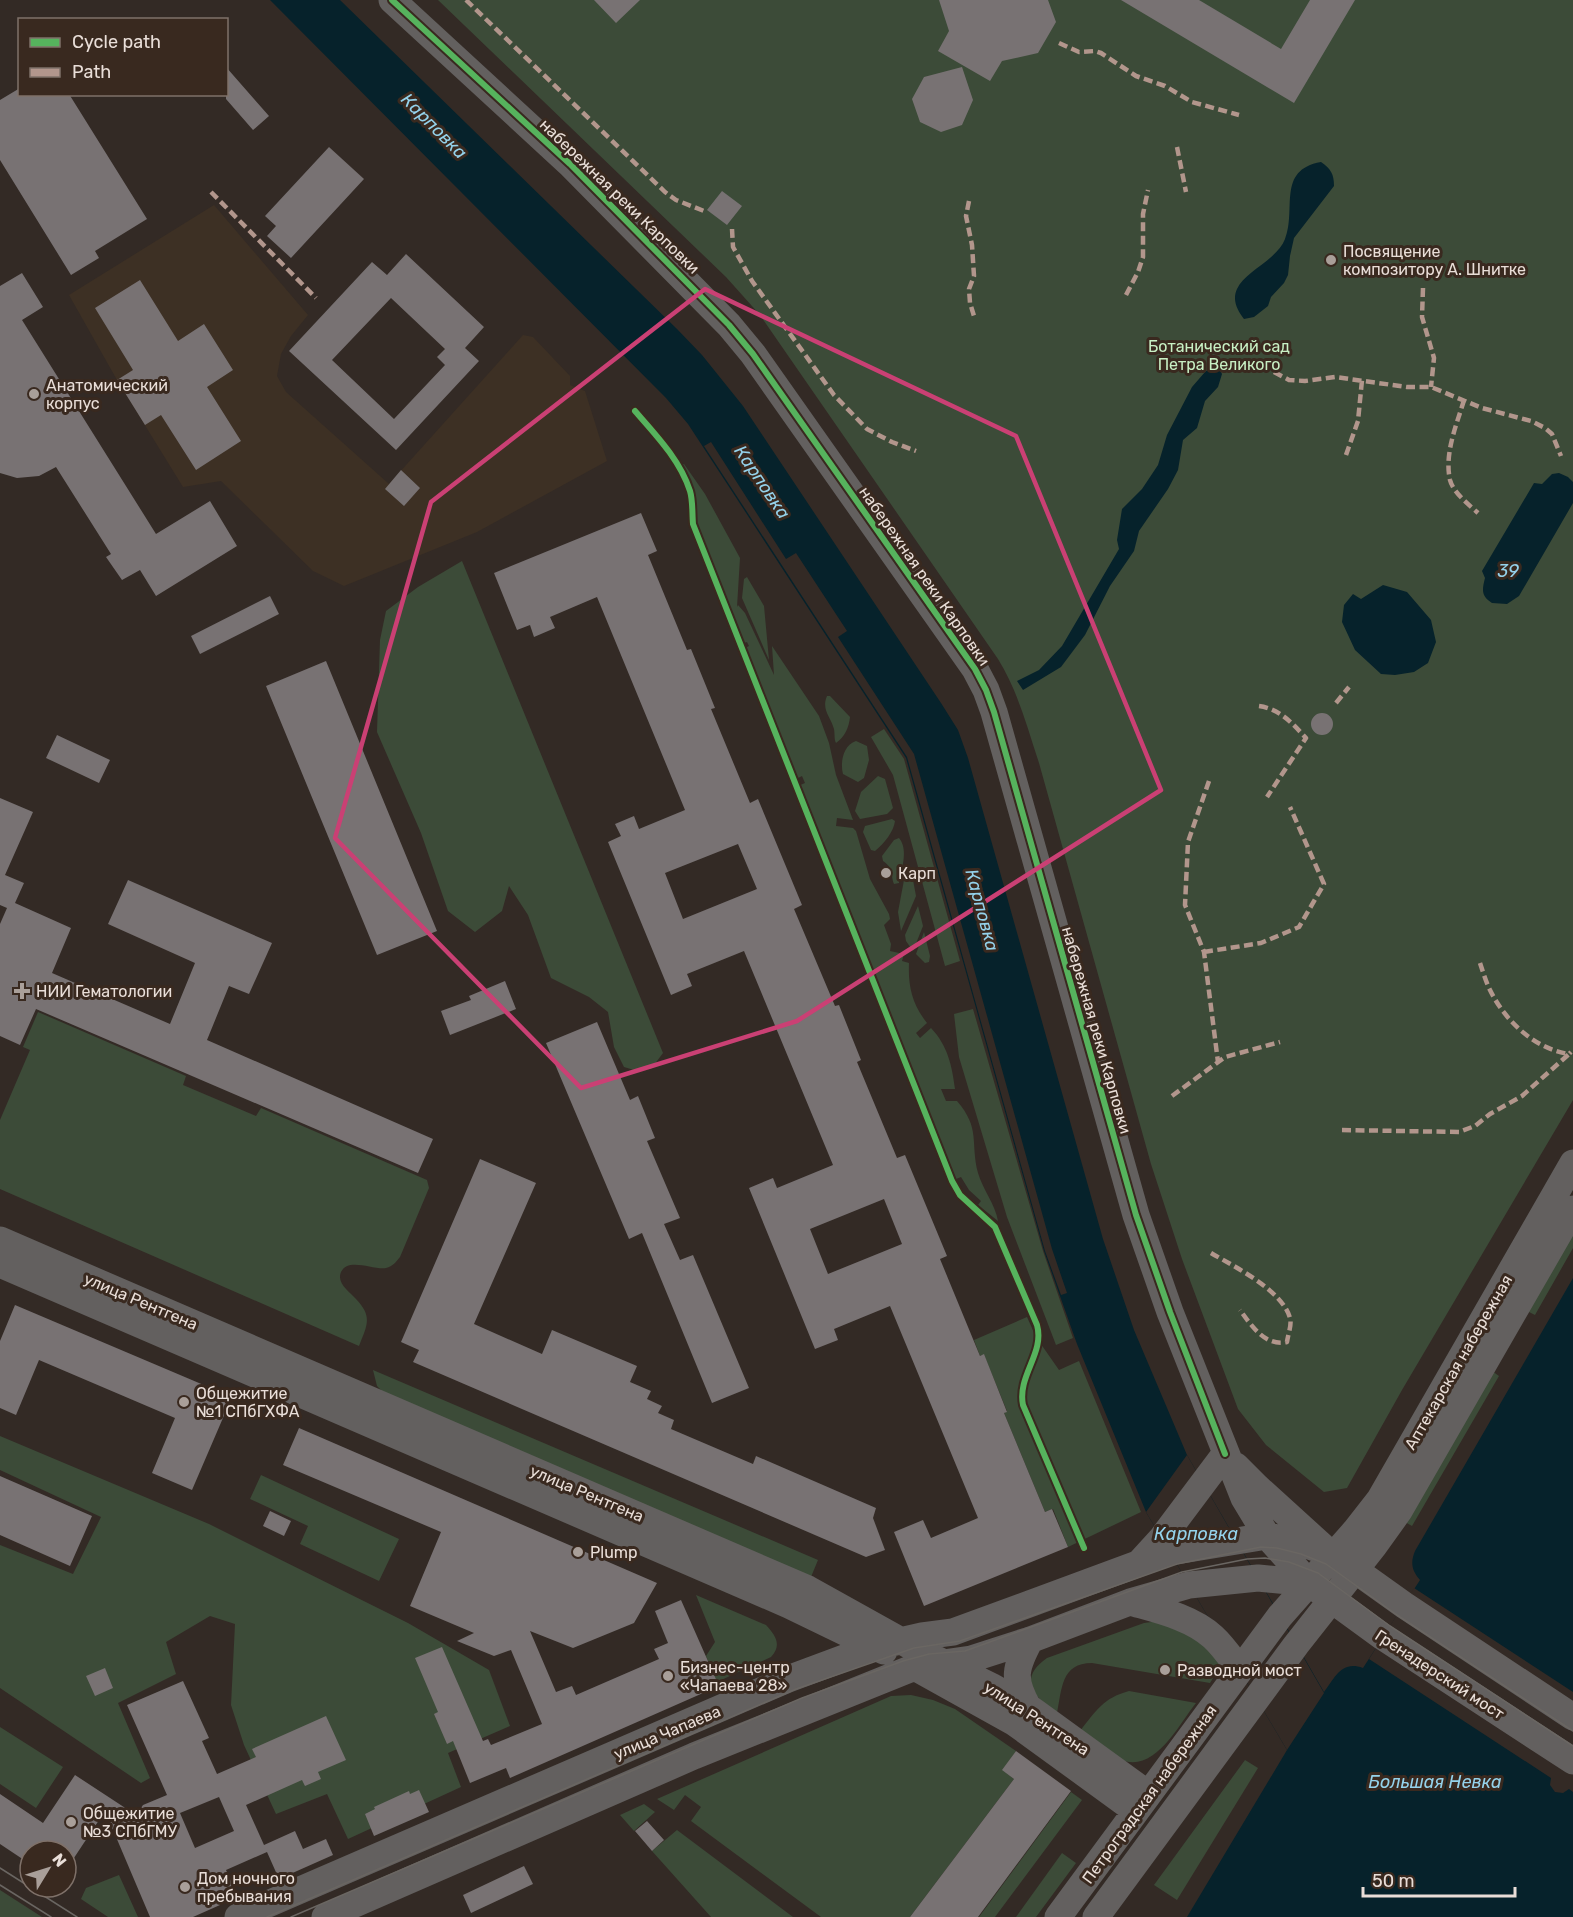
<svg xmlns="http://www.w3.org/2000/svg" width="1573" height="1917" font-family="Rubik,sans-serif">
<rect width="100%" height="100%" fill="#332a25"/>
<path fill="#3d3024" d="M214,205L308,315L291,336L281,354L277,376L286,392L389,484L523,335L533,337L570,376V385L585,391L607,461L477,532L344,586L313,571L221,481L183,487L117,380L69,295Z"/>
<path fill="#3c4b38" d="M438,0H1573V1100L1402,1390L1347,1488L1324,1492L1266,1445L1238,1409L1182,1259L1151,1164L1039,763C1027,727 1018,691 998,659L760,315L726,277Z
M684,464L705,494L740,558L737,607L738,605L745,613L774,675L772,646L819,716L829,743L836,775L853,820L837,818L836,826L853,828L856,831L870,879L889,914L890,919L884,925L891,944L890,951L904,954L902,961L909,963C908,986 912,1004 927,1023L916,1033L920,1038L931,1028C948,1046 952,1066 955,1089H941L946,1101H957C981,1129 970,1142 978,1173C983,1190 995,1204 998,1221L978,1205L981,1201L969,1190L961,1177L956,1179L798,786L805,783L802,776L794,780L743,649L749,646L747,642L741,644L693,524L690,493L678,465Z
M462,561L663,1053L651,1069L634,1070L624,1067L614,1047L608,1012L589,997L551,978L528,915L509,886L502,911L475,932L448,911L421,833L377,732L380,640L386,611L418,587Z
M747,577L764,606L769,660L742,598L744,579Z
M827,696H830L850,717C849,727 845,737 836,743C834,739 835,735 834,729C831,717 821,710 827,696Z
M884,729L904,759L960,961L945,966L893,775L871,737Z
M856,741L867,746L869,760L864,778L858,782L843,774C840,763 843,745 856,741Z
M878,776L885,779L893,808L887,814L860,819L855,811L861,792Z
M892,819L895,821C894,831 884,844 875,851L871,850L863,832L865,826Z
M899,838C909,850 901,870 899,883L894,884C890,873 895,870 883,861L882,856L894,840Z
M907,877L913,880L916,896L901,931L898,912L904,880Z
M918,906L923,926L913,951L906,941L905,935Z
M924,932L930,956L929,962L925,963L916,954Z
M973,1009L1043,1251L1073,1338L1056,1345L1007,1217L959,1057L954,1014Z
M38,1012L186,1076L183,1085L256,1116L261,1108L427,1180L429,1188L400,1257C396,1262 393,1266 386,1268C373,1270 348,1257 341,1272C336,1283 350,1292 356,1299C373,1317 367,1325 359,1346L0,1189V1120L30,1050L23,1047Z
M1573,1230V1248L1535,1315L1527,1311Z
M1027,1317L1036,1337L1059,1370L1079,1361L1141,1512L1068,1547L1053,1509L1045,1512L1004,1413L1007,1411L984,1355L980,1356L974,1340Z
M373,1370L818,1560L811,1577L383,1392L377,1386Z
M1492,1371L1499,1376L1412,1526L1405,1522Z
M0,1436L209,1524L408,1623L489,1670L510,1726L448,1753L461,1787L348,1839L327,1794L276,1814L244,1745L231,1705L235,1624L210,1616L166,1642L176,1674L118,1703L150,1778L141,1783L0,1688V1545L73,1574L101,1517L0,1470Z
M261,1475L399,1539L379,1581L300,1544L308,1526L250,1499Z
M696,1595L766,1625C776,1636 782,1645 771,1657L717,1682L706,1656L715,1642Z
M1159,1621L1205,1638L1220,1659L1218,1670L1210,1683L1092,1663C1061,1663 1062,1689 1057,1713C1034,1697 1017,1679 1047,1658L1144,1623Z
M1129,1691L1196,1703C1177,1727 1153,1777 1117,1758C1104,1752 1092,1740 1080,1731C1096,1711 1103,1698 1129,1691Z
M911,1695L933,1700L955,1709L1016,1751L1003,1770L1014,1779L910,1917H821L691,1821L701,1807L685,1795L674,1810L657,1799L891,1696Z
M0,1727L63,1767L36,1808L0,1784Z
M1245,1760L1258,1768L1177,1900L1154,1885Z
M1071,1792L1082,1800L995,1917H979Z
M644,1804L655,1812L634,1831L620,1815Z
M677,1830L793,1917H711L652,1851Z
M1062,1853L1076,1863L1036,1917H1016Z
M119,1875L138,1917H108L81,1899L86,1888Z
M0,1890L42,1917H0Z"/>
<path fill="#06222b" d="M270,0H340L677,329L702,355L743,406L941,703L958,730L968,758L1103,1239L1134,1330L1187,1455L1324,1692C1335,1678 1341,1660 1363,1668L1420,1580C1412,1571 1410,1563 1415,1551L1573,1278V1917H1187L1287,1750L1146,1512L1077,1344L1044,1251L906,758L688,424L666,398Z
M1321,162C1331,169 1334,174 1334,186L1294,238L1290,256L1288,275L1284,283L1271,297L1268,306L1254,317L1244,319C1237,310 1232,300 1237,289C1245,271 1277,260 1285,239C1297,210 1276,170 1321,162Z
M1218,366L1222,374L1218,387L1205,401L1197,428L1183,440L1178,470L1168,489L1139,531L1134,551L1110,586L1085,635L1061,667L1023,690L1017,681L1039,670L1062,646L1119,549L1117,540L1122,509L1142,489L1158,465L1167,435L1192,387L1205,372L1211,367Z
M1559,473L1568,477L1573,482V503L1519,596L1507,604L1492,603C1481,596 1482,590 1485,578L1482,571L1534,483L1542,484L1552,474Z
M1383,585L1407,592L1431,620L1436,642L1428,663L1414,672L1395,675L1381,674L1355,650L1342,622L1344,605L1353,594L1361,599Z"/>
<path fill="#332a25" d="M711,442L786,559L796,553L847,631L838,637L914,754L1052,1249L1067,1293L1061,1295L1045,1251L907,757L704,446Z
M1187,1455L1324,1693L1287,1750L1146,1512Z
M1414,1588L1573,1692V1792L1569,1789L1563,1793L1555,1792L1550,1785L1551,1778L1369,1659Z"/>
<path fill="#787273" fill-rule="evenodd" d="M594,0H640L616,23Z
M939,0H1048L1056,22L1038,53L1002,61L990,81L938,51L949,31Z
M1121,0H1199L1281,49L1310,0H1355L1294,103Z
M226,67L269,116L253,130L226,99Z
M962,67L973,100L962,125L941,132L920,122L912,99L924,77Z
M20,88V94H69L147,219L95,251L99,258L71,275L0,160V100Z
M329,147L364,179L291,258L267,236L276,226L265,216Z
M722,191L742,206L727,225L707,210Z
M406,254L484,327L465,348L479,361L396,450L289,351L372,262L387,275ZM391,298L445,349L437,357L445,365L394,419L332,360Z
M22,273L43,307L22,320L156,534L210,501L237,546L156,596L140,570L122,580L106,557L111,554L56,467L39,476L17,478L0,473V286Z
M140,280L178,341L204,324L233,370L207,387L241,441L196,470L161,415L145,425L117,380L133,370L95,308Z
M401,470L420,488L404,506L385,489Z
M641,513L657,551L648,555L687,650L691,649L715,708L711,709L750,803L758,799L802,905L794,909L835,1006L839,1005L861,1060L857,1062L897,1158L905,1155L947,1256L940,1259L980,1356L984,1354L1007,1412L1004,1413L1045,1512L1052,1509L1068,1547L924,1606L894,1532L923,1520L931,1538L978,1518L890,1306L834,1329L838,1340L815,1349L749,1188L773,1178L777,1188L833,1165L744,951L687,974L692,986L671,995L608,842L621,836L615,824L634,816L639,829L685,810L597,597L550,617L555,628L534,637L530,625L517,630L494,573ZM738,844L757,889L683,919L665,873ZM884,1199L902,1244L828,1274L810,1229Z
M270,596L279,614L200,654L191,636Z
M326,661L437,931L377,955L266,686Z
M1311 724a11 11 0 1 1 22 0a11 11 0 1 1-22 0Z
M57,735L110,760L99,783L46,758Z
M0,798L33,812L5,875L24,883L15,903L71,928L52,973L170,1024L195,963L108,924L128,880L272,943L249,994L229,986L207,1040L433,1139L418,1173L36,1009L20,1045L0,1036V924L7,908L0,905Z
M505,981L516,1009L450,1035L441,1011L471,1000L469,996Z
M597,1022L630,1100L638,1096L655,1138L647,1141L680,1218L664,1224L680,1260L693,1255L749,1388L712,1403L642,1233L629,1239L546,1043Z
M480,1159L536,1183L474,1324L542,1354L552,1330L637,1366L630,1382L651,1391L647,1399L662,1406L658,1413L674,1420L671,1429L753,1464L756,1456L876,1508L873,1518L885,1550L866,1557L413,1362L419,1350L401,1342Z
M15,1305L232,1397L192,1490L152,1473L175,1418L39,1360L16,1415L0,1408V1341Z
M299,1428L657,1583L634,1623L573,1648L530,1631L556,1692L572,1686L576,1695L659,1659L654,1649L668,1643L655,1611L681,1600L719,1686L510,1778L506,1768L470,1783L453,1741L447,1744L434,1714L438,1712L415,1658L442,1647L483,1741L488,1739L491,1745L542,1724L511,1650L494,1656L457,1641L474,1633L410,1606L441,1532L283,1465Z
M0,1476L92,1516L70,1566L0,1535Z
M270,1511L291,1521L284,1536L263,1526Z
M105,1668L113,1688L95,1696L86,1676Z
M183,1681L209,1738L202,1741L217,1774L256,1757L252,1749L326,1716L346,1760L318,1772L321,1779L305,1786L302,1780L246,1805L264,1845L295,1831L303,1849L326,1839L333,1855L279,1879L267,1852L226,1870L238,1897L193,1917H150L105,1811L66,1870V1851H30V1864L0,1844V1794L43,1823L75,1775L136,1815L143,1805L167,1795L127,1705ZM219,1797L234,1831L195,1848L180,1813Z
M1016,1751L1071,1791L978,1917H910L1014,1779L1002,1770Z
M419,1790L429,1812L374,1836L365,1814L375,1809L374,1807L409,1791L410,1794Z
M647,1821L664,1840L652,1851L635,1831Z
M524,1866L533,1884L471,1913L463,1895Z"/>
<g fill="none" stroke-linecap="round" stroke-linejoin="round">
<path stroke="#63605f" stroke-width="27" d="M392,0L570,164L729,325L753,354L975,669L986,690L994,712L1136,1215L1170,1312L1244,1498L1267,1536L1309,1583L1383,1637L1573,1761
M0,1240L808,1589L914,1648L991,1686L1028,1707L1148,1794
M0,1264L789,1605L884,1651
M1236,1466L1257,1487L1322,1546
M1141,1561L1162,1538L1225,1454
M1130,1602C1158,1610 1191,1617 1213,1637C1223,1646 1231,1658 1240,1670
M918,1669L1015,1723L1136,1811
M1028,1707C1012,1679 1015,1668 1030,1640
M238,1917L788,1679L874,1647L922,1636L953,1632L1170,1552L1267,1536L1299,1542L1334,1555L1404,1605L1573,1717
M325,1917L694,1756L915,1667L971,1659L1030,1640L1130,1602L1189,1585L1258,1578L1309,1583
M1058,1917L1280,1616L1355,1531L1380,1499L1573,1163
M1096,1917L1296,1645L1374,1546L1399,1511L1573,1209"/>
<path stroke="#6a6662" stroke-width="1.5" d="M0,1868L77,1917
M0,1885L51,1917
M267,1917L796,1689L914,1648L960,1641L1177,1564L1261,1547L1277,1548L1301,1554L1326,1564L1397,1615L1573,1731
M291,1917L802,1698L903,1661L929,1654L965,1651L1182,1572L1247,1559L1265,1558L1289,1562L1318,1573L1390,1626L1573,1746"/>
<path stroke="#b2968c" stroke-width="4.5" stroke-dasharray="9 4.5" stroke-linecap="butt" d="M466,0L665,192L676,200L704,211
M1059,43L1079,52L1095,51L1101,53L1136,76L1165,86L1192,102L1239,115
M1177,147L1186,192
M211,192L316,298
M969,201L966,216L972,245L974,276L969,289L970,303L974,316
M732,229L733,247L752,281L834,395L867,429L892,442L916,451
M1423,288L1422,317L1434,358L1431,387
M1126,295L1138,272L1143,257V214L1148,190
M1274,372L1289,380L1305,381L1335,377L1407,387H1431L1482,408L1531,421L1545,428L1552,434L1561,456
M1464,400C1457,424 1444,453 1450,480C1453,492 1468,504 1478,513
M1346,455L1358,421L1362,380
M1336,703L1349,687
M1259,706C1280,709 1292,723 1306,738L1267,797
M1209,781L1188,842L1185,905L1204,952L1218,1062
M1204,952L1261,943L1299,927L1324,884L1290,807
M1480,963C1483,972 1486,982 1490,990C1505,1021 1535,1049 1569,1054L1571,1052
M1172,1096L1225,1057L1280,1042
M1342,1130L1459,1132L1475,1126L1490,1114L1522,1096L1569,1054
M1211,1253C1235,1267 1282,1290 1290,1318C1292,1325 1288,1334 1287,1342C1265,1347 1251,1325 1240,1310"/>
<g stroke="#39291f" stroke-width="10">
<path id="cycleway" d="M392,0L570,164L729,325L753,354L975,669L986,690L994,712L1136,1215L1170,1312L1225,1454
M635,411C656,435 680,460 690,491C693,501 692,513 693,524L952,1181L960,1195L995,1227L1037,1325C1045,1353 1017,1376 1023,1405L1084,1548"/>
</g>
<use href="#cycleway" stroke="#56b35d" stroke-width="6"/>
</g>
<path fill="none" stroke="#ca4074" stroke-width="4.5" stroke-linejoin="round" d="M705,289L1016,436L1161,790L797,1021L581,1088L335,838L431,502Z"/>
<g fill="#a99f99" stroke="#39291f" stroke-width="2">
<circle cx="1331" cy="260" r="6"/>
<circle cx="34" cy="394" r="6"/>
<circle cx="886" cy="873" r="6"/>
<path d="M19 982h6v6h6v6h-6v6h-6v-6h-6v-6h6z"/>
<circle cx="184" cy="1402" r="6"/>
<circle cx="578" cy="1552" r="6"/>
<circle cx="1165" cy="1670" r="6"/>
<circle cx="668" cy="1676" r="6"/>
<circle cx="71" cy="1822" r="6"/>
<circle cx="185" cy="1887" r="6"/>
</g>
<g text-anchor="middle" stroke-width="6" stroke-linejoin="round" paint-order="stroke">
<g font-size="16" fill="#e9ded8" stroke="#39291f">
<text transform="translate(620 196) rotate(44)" y="6">набережная реки Карповки</text>
<text transform="translate(925 576) rotate(55)" y="6">набережная реки Карповки</text>
<text transform="translate(1097 1030) rotate(74)" y="6">набережная реки Карповки</text>
<text transform="translate(141 1301) rotate(23)" y="6">улица Рентгена</text>
<text transform="translate(1458 1362) rotate(-60)" y="6">Аптекарская набережная</text>
<text transform="translate(587 1493) rotate(23)" y="6">улица Рентгена</text>
<text transform="translate(1440 1674) rotate(33)" y="6">Гренадерский мост</text>
<text transform="translate(1037 1718) rotate(33)" y="6">улица Рентгена</text>
<text transform="translate(667 1732) rotate(-23)" y="6">улица Чапаева</text>
<text transform="translate(1149 1794) rotate(-54)" y="6">Петроградская набережная</text>
</g>
<g font-size="16" fill="#e9ded8" stroke="#39291f" text-anchor="start">
<text x="1343" y="257">Посвящение<tspan x="1343" dy="18">композитору А. Шнитке</tspan></text>
<text x="46" y="391">Анатомический<tspan x="46" dy="18">корпус</tspan></text>
<text x="898" y="879">Карп</text>
<text x="36" y="997">НИИ Гематологии</text>
<text x="196" y="1399">Общежитие<tspan x="196" dy="18">№1 СПбГХФА</tspan></text>
<text x="590" y="1558">Plump</text>
<text x="680" y="1673">Бизнес-центр<tspan x="680" dy="18">«Чапаева 28»</tspan></text>
<text x="1177" y="1676">Разводной мост</text>
<text x="83" y="1819">Общежитие<tspan x="83" dy="18">№3 СПбГМУ</tspan></text>
<text x="197" y="1884">Дом ночного<tspan x="197" dy="18">пребывания</tspan></text>
</g>
<g font-size="16" fill="#c8f0c4" stroke="#39291f">
<text x="1219" y="352">Ботанический сад<tspan x="1219" dy="18">Петра Великого</tspan></text>
</g>
<g font-size="18" font-style="italic" fill="#94d2eb" stroke="#39291f">
<text transform="translate(434 126) rotate(45)" y="6">Карповка</text>
<text transform="translate(762 482) rotate(56)" y="6">Карповка</text>
<text x="1508" y="577">39</text>
<text transform="translate(982 910) rotate(75)" y="6">Карповка</text>
<text x="1196" y="1540">Карповка</text>
<text x="1435" y="1788">Большая Невка</text>
</g>
</g>
<rect x="18" y="18" width="210" height="78" fill="#39291f" stroke="#7f7169" stroke-width="1.5"/>
<rect x="30" y="38" width="30" height="9" fill="#56b35d" stroke="#7f7169" stroke-width="1.5"/>
<text x="72" y="48" font-size="18" fill="#e9ded8">Cycle path</text>
<rect x="30" y="68" width="30" height="9" fill="#b2968c" stroke="#7f7169" stroke-width="1.5"/>
<text x="72" y="78" font-size="18" fill="#e9ded8">Path</text>
<g transform="translate(48 1869) rotate(52)"><circle r="28" fill="#39291f" stroke="#7f7169" stroke-width="1.5"/>
<path d="M0-4.5L10 22L0 15L-10 22Z" fill="#a99f99"/>
<text y="-9" font-size="16" font-weight="bold" text-anchor="middle" fill="#e9ded8">N</text>
</g>
<path d="M1363 1887v9h152v-9" fill="none" stroke="#e9ded8" stroke-width="3"/>
<text x="1372" y="1887" font-size="18" fill="#e9ded8" stroke="#39291f" stroke-width="4.5" paint-order="stroke">50 m</text>
</svg>
